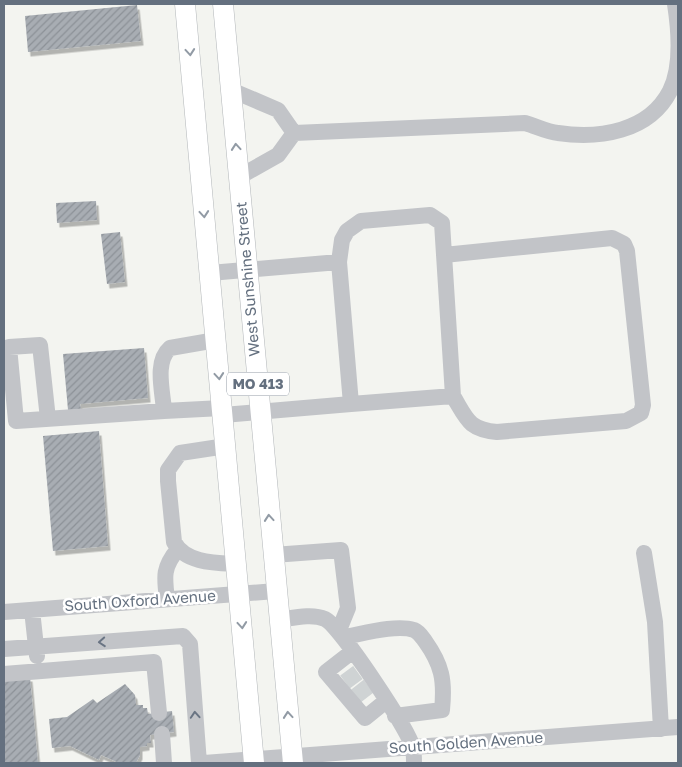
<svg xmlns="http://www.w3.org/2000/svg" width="682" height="767" font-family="'Golos Text',sans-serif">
<defs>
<pattern id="building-hatch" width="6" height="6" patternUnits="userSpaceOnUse" patternTransform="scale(1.25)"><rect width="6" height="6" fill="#a8adb3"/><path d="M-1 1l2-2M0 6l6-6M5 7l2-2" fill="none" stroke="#8c9197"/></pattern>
<filter id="shadow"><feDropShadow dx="2.5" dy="4.5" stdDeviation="0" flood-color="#0004"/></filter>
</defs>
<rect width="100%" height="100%" fill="#f3f4f0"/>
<path fill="url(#building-hatch)" filter="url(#shadow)" d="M137,5L141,41L28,52L25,16Z
M96,201L97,220L57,223L56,203Z
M120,232L125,282L107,284L101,234Z
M144,348L148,398L80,404L81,409L68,410L63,354Z
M99,431L108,546L53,551L43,436Z
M30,677L38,763H4V679Z
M125,684L135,695L136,705H143V708H147L148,714L172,711L174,732L150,735L151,743H147V746L140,747V755L136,763H119L101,755L99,760L70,746L52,748L49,719L67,717L93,699L97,703Z"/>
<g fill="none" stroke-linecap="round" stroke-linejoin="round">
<path stroke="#cfd3d4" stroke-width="16" stroke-dasharray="16 8" stroke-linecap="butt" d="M345,682L360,671
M356,696L370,685"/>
<g stroke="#b2b6b9" stroke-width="21">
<path id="major" d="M185,4L254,763
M223,4L293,763"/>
</g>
<path stroke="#c2c4c8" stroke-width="16" d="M231,90L278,110L294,133L278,155L239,177
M294,133L525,123C536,126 547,132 558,133C599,139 649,132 670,91C682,67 679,30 675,4
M444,255L612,238L624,244L627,251L643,405L641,413L626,421L497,432C468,429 467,419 453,396
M339,262L342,240L347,231L361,221L430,215L442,223L453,396L351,404
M210,273L339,262L351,404L223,415
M216,340L170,348C154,362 163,392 164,411L222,408
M48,419L40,345L9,347L16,421L164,411
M226,446L180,453L168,470V481L174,542C185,563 215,563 236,564
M644,553L655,622L661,729
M273,555L341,550L348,608L339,630
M167,599C164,576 163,567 178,549
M32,610L37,656
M4,612L276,591
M279,620C293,618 312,613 325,619C340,626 409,730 413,748C414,753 414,758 414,763
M344,637C362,634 396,624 414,630C419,632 422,637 425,641C442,665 445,680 442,710L395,716
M4,649L183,636L190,644L199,763
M353,651L326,672L365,718L386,701
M4,674L154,662L159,713
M162,734L164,763
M204,763L678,727"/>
<use href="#major" stroke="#fff" stroke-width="20"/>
</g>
<defs><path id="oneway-chevron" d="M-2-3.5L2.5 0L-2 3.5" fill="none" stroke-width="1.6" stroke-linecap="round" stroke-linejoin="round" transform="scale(1.25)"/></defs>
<g stroke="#929ba5">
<use href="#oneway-chevron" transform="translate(190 52) rotate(85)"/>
<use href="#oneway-chevron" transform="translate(236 147) rotate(-95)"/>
<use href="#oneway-chevron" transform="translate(204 214) rotate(85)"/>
<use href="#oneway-chevron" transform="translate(219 376) rotate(85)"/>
<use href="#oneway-chevron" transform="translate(269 518) rotate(-95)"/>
<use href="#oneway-chevron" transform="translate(242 625) rotate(85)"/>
<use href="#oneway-chevron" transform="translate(288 715) rotate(-95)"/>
</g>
<g stroke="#697483">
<use href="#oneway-chevron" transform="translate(102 642) rotate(176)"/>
<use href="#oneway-chevron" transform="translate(195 715) rotate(-94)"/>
</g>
<g text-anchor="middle" stroke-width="5" stroke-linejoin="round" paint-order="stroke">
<rect fill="#fff" stroke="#929ba5" stroke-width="1" x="227" y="372.5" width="62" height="23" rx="4"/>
<g font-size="14" font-weight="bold" fill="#64707f">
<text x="258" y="389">MO 413</text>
</g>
<g font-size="15" fill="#64707f" stroke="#fff">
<text transform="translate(248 279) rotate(-95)" y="5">West Sunshine Street</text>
<text transform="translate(140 601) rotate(-4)" y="5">South Oxford Avenue</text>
<text transform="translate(466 743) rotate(-4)" y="5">South Golden Avenue</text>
</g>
</g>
<rect width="682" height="767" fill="none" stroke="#64707f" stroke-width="10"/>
</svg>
